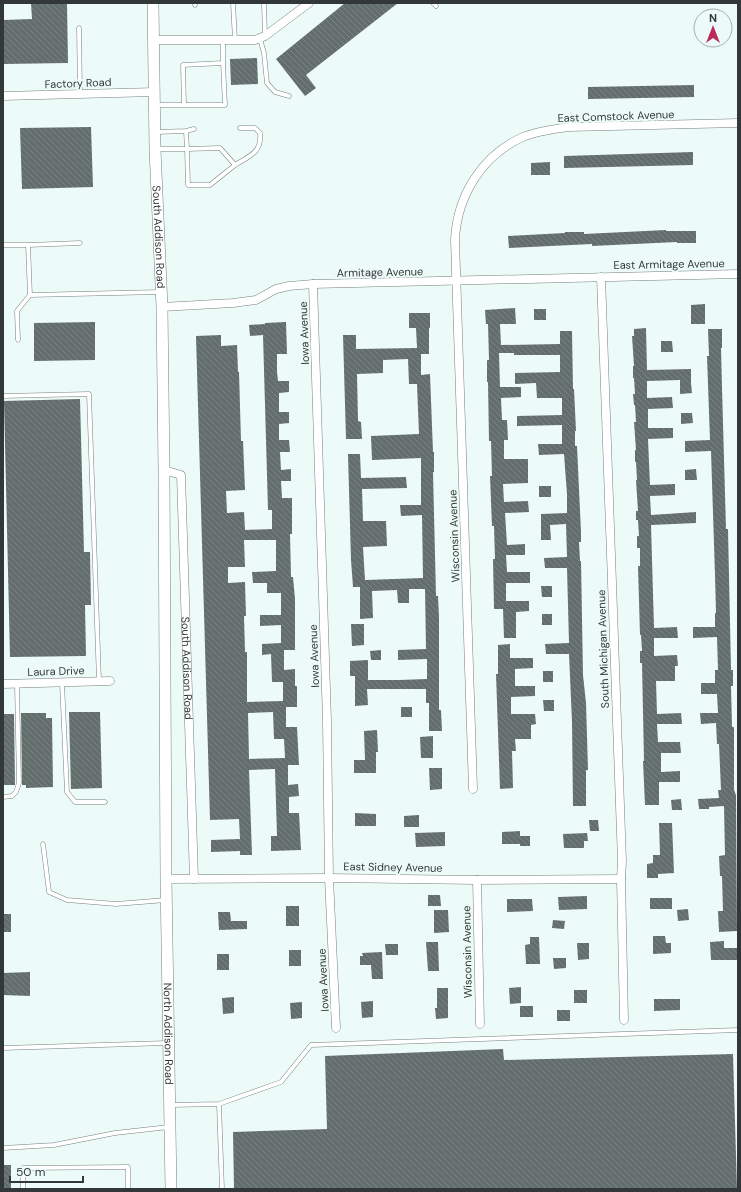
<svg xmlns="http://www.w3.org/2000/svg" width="741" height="1192" font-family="'DM Sans',sans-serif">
<defs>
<pattern id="building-back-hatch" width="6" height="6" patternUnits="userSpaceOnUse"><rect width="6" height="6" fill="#626d6c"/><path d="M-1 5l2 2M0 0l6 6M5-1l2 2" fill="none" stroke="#7a8282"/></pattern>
</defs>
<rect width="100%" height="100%" fill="#edfbf8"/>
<path fill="url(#building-back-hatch)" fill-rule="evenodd" d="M31,3H67L68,63L3,64V20L32,19Z
M345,3H398L306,75L316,88L305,96L276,59Z
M257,58L258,84L231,85L230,59Z
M694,85V97L588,99V87Z
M91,127L93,187L22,189L20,128Z
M693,152V165L564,168V156Z
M550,162V175H531V163Z
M666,230V231H696V243H677V242L592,246V244L509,248L508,236L565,233V232H584V234Z
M705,304V324H691V305Z
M515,308L516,324H500L501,345L560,344V331H572L573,389H574L576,431H575V446H577L581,532V542H579L580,561H581L583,675L586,703L588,770H586V806H573L572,722L569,654H546L545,644L569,643L567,568H545L544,558L567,557L566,524L550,525L551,540H541V514L567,513V494L564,454L539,455L538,444H562V425L517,426V416L562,415V398H537L536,383L515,384V373L560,372V355H514V353H499L500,387H521V397L501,398L502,420H507L508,440H504V459H528V483L503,484L504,502L528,501L529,512L505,513L507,545L525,544V555H506L507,572H530V583H506V601H529V611L516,612V638H504L503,609H494L493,559H495L494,526H492L490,476H492L491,441H489L488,382H487V360H489L488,324H486L485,310Z
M534,309H546V320H534Z
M409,313H430V328H429V354H421V375L430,374L433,452H434V472H433L436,596H438L439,617V710H441L442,731H429V703H426V689H367L368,705L355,706V676H350V661L368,660V680H399L427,679V659L398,660V650L426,649L425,589H409V603H398L397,590L372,591L373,618L360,619V587H353L351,560L348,454H360L361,478L406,477L407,488L362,489L363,521H386L387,546L363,547L365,580L423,578L422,515L401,516L400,505H421V458L372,460L371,436L419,434L417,384H409L408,359L383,360V373L357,374L358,421L361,422L362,439H346L343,335H356V349L417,348L416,328H409Z
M95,322V360L34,361V323Z
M286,322L287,354H277V372L278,381H289V392L279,393V412H289V423L279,424V440H289L290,452H280L281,470L291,469V481H281L282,498H292V534H290L291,577H293L295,599V650H284V670L295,669V686H297V707H286V727H297L299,765H288V785L298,784L299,796L289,797V813H299L301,850L271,851V836H277L275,769L249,770L252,855H240V851L211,852V840L240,839L239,819L210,820L196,336L221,335V346L237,345L238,372H239L241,441H243L245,490L226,491L227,513L244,512L245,530L272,529V510H268L263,335L250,336L249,325L265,324V323ZM244,540H276V571L252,572L253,583H267V593H281V615H260V626L281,625V643L262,644V655L271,654L272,682H283V701L247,702V652H245L244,616H246L245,582L228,583V567H245ZM273,712L274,739H284L285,758L249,759L248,713Z
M646,328L647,370L691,369V383L692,393L680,394V380L647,381V398L672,397L673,408L648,409V428H673V438L648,439L650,485L675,484V495L650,496L651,515L696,512V523L651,525L654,628L677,627L678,638H654V656L677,655L678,666H675V681H656L657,714L681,713L682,724H657L658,742H680L681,753H661V772L680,771V782H659V805H645L643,761H644L642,663H640V651H642L641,635H640L638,566H640V548H637V536H639L638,520H636V511H638L636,480H637L636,462H635V450H636L634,422H636L635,405H634L633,394H635L634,378H633V366H634L632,336H634V329Z
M708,329H722V348H721L722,388L726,529H728L731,670H733V686H731L732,727H734V790L736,795L737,931L719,932L718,911H723L722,876H720L719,856L725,855L724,806L709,807V809H699L698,799L719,798L718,790H721L719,744H717L716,723L701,724L700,713H718L717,694H701V683H715V670H718L717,637L693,638V627H715V613H716L715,575L711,451L685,452V441L710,440L707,356H709Z
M661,341H672L673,352H661Z
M80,399L84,552H90L91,605H85L86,656L10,657L4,401Z
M681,413H692L693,423L681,424Z
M696,469L697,480H685V470Z
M539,486H551V497H539Z
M541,586H552V597H542Z
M542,614H552V625H542Z
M351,624H364V645L352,646Z
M510,644V658H533V668L515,669V686H535V696L511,697V714H535L536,724L531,725V739H515L516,751H512L513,788L500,789L496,674H498V645Z
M381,650V660H371L370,651Z
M543,671H553V682H543Z
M543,700H554V711H544Z
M401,707H412V717H401Z
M69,712H100L102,788L71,789Z
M21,713H46V718H52L53,787L26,788V785H22Z
M3,714H14L15,785H3Z
M377,730L378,752H376V773H354V760H365L364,731Z
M433,736V758H421L420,737Z
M429,768H442V789L430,790Z
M681,799L682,810H672L671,800Z
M355,813L376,814V826H355Z
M419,815V827H404V816Z
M589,820H598L599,831H590Z
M659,823H672L674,873L658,874V878H647V864L653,863V855H660Z
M520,831V836H530V846H520V844H502V832Z
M445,832V846L416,847L415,833Z
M587,833L588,841H584V848H564L563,834Z
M428,895H440L441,906H428Z
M587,896V909L559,910L558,897Z
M650,898H672V909H650Z
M507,899H532L533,911L507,912Z
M286,906H299V926H286Z
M688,909L689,920L678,921L677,910Z
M434,910H448L449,932L434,933Z
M218,912H230L231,921H247V929L219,930Z
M3,914H11V932H3Z
M553,920L565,921L564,929L552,928Z
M653,936H665L666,943H671V953L653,954Z
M530,937H539L540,964H526L525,945L530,944Z
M724,941V948H738V960H711L710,942Z
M426,942H438L439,971H428Z
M577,943H589V959L578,960Z
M385,944H398V955H386Z
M289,950H301V966H289Z
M382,952L383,979H372L371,965H360V956H363L362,953Z
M217,954H229V970H217Z
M553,958H566V968L554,969Z
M30,972V996L3,995V973Z
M521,987V1003L510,1004L509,988Z
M437,988H448V1018L436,1019L435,1008H437Z
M574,990H587V1003H574Z
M234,997V1013L223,1014L222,998Z
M654,999H680V1010L654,1011Z
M373,1001V1017L362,1018L361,1002Z
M302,1002V1018L291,1019L290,1003Z
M520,1006H533V1017H520Z
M557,1010H570V1021H557Z
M503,1049L504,1060L733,1054L737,1189H234L233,1132L327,1129L325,1056Z
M3,1165H11V1189H3Z"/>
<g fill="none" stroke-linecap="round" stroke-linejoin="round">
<g stroke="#74807e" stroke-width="5">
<path id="lane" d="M195,3V5
M233,3L235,40
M264,3L265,36
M433,3L436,6
M79,28L80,94
M260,39L264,53L267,83L275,92L289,96
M223,40V63
M155,105H225L223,63L183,65L184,105
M186,131L194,129
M156,132L186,131L187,149L220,148L235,165L210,185H188L187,149H156
M235,165C249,156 262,153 260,133L255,128H240
M3,245H28
M30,295L160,292
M18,340L17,311L30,295L28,245L80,243
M3,396L89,394L99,681
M62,683L67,792L75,802H105
M3,797L12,796L16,792L19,783L17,684
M43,844L49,892L67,900L116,904L166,900
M3,1048L167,1043
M219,1104L281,1082L311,1045L738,1030
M170,1105L219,1104L222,1189
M3,1148L54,1145L115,1133L169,1127
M23,1189V1168L128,1167V1189"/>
</g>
<g stroke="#74807e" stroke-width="9">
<g id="street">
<path d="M153,40H255L265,36L309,3"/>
<path d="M3,96L155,92"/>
<path d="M601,277L622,861L621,879L624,1020"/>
<path d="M313,284L327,721L329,878L336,1028"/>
<path d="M162,307L233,303L256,300L276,289L289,286L313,284L738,274"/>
<path id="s1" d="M164,470L181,475L194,879"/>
<path d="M3,684L110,681"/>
<path d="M473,789L455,240C457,196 482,155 523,137C537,131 554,129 569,127L738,123"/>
<path d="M166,879L329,878L477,880L621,879"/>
<path d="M477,880L480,1024"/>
</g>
</g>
<g stroke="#74807e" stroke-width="12">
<g id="secondary">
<path id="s2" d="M153,3L155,149L162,307L164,470L166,879L171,1189"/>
</g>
</g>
<use href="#lane" stroke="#fff" stroke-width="4"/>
<use href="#street" stroke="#fff" stroke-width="8"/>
<use href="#secondary" stroke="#fff" stroke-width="11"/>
</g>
<g text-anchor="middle" stroke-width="4" stroke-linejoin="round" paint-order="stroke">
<g font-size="11" fill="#323837" stroke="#edfbf8">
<text transform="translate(78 83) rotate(-2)" y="4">Factory Road</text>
<text transform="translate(616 116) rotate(-2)" y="4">East Comstock Avenue</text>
<text dy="4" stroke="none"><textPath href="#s2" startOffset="234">South Addison Road</textPath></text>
<text transform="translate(669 264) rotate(-1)" y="4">East Armitage Avenue</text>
<text transform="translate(380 272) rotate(-1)" y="4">Armitage Avenue</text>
<text transform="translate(304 333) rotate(-92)" y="4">Iowa Avenue</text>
<text transform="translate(454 536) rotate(-92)" y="4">Wisconsin Avenue</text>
<text transform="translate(603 649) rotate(-92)" y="4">South Michigan Avenue</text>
<text transform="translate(314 656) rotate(-92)" y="4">Iowa Avenue</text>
<text dy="4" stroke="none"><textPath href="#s1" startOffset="211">South Addison Road</textPath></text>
<text transform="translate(56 671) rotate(-2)" y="4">Laura Drive</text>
<text transform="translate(393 867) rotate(1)" y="4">East Sidney Avenue</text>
<text transform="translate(467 952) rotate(-91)" y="4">Wisconsin Avenue</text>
<text transform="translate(323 980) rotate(-93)" y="4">Iowa Avenue</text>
<text dy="4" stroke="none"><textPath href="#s2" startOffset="1031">North Addison Road</textPath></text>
</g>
</g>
<rect width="741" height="1192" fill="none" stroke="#323837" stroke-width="8"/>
<g transform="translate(713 28)"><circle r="19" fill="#edfbf8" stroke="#a2adab"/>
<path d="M0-3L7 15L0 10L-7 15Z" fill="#ba2c5c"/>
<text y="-6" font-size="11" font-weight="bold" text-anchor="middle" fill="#323837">N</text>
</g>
<path d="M10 1176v6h73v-6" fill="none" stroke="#323837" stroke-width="2"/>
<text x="16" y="1176" font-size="12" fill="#323837" stroke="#edfbf8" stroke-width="3" paint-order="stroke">50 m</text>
</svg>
